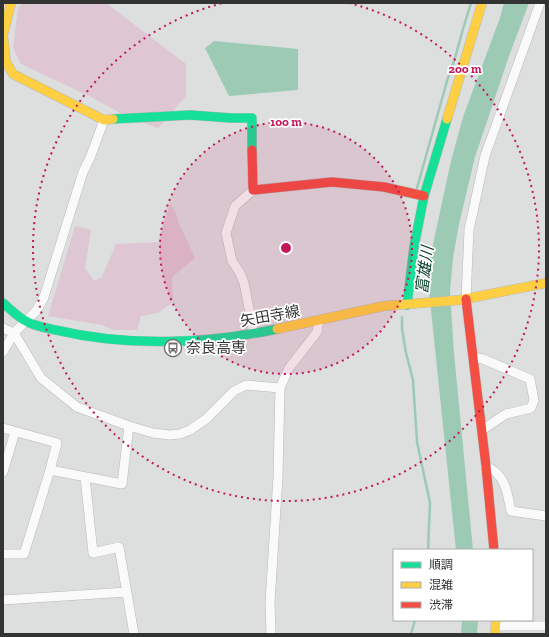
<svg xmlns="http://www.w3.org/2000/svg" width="549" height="637" font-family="'Zilla Slab','Noto Sans JP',serif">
<rect width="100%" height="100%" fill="#dcdfde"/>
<path fill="#dec6d3" d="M23,3H106L186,64V96L158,128L126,116L89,96L21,64L13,48L18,8Z
M170,204L175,212L178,221L195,258L172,277L173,302L158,313L141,316L137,330H113L102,325L48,316L75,226L91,230L85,268L94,281L102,277L116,244L158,242Z"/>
<path fill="#9ccab4" d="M504,3H529L509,56L475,157L459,224L453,258L450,292L454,353L473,550H456L429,291L432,249L451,161L463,117L500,18Z
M214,41L298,49V90L229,96L205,48Z
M462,620H478L477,634H461Z"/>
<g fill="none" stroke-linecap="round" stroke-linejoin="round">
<path stroke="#9ccab4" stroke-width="2.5" d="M417,188L447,81L455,58L463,29L471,3
M402,317V329L406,353L413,380L417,442L430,503L428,550
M411,634L415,620"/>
<g stroke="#b8bab9" stroke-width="10">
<path id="street" d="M253,190L235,206L226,233L232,261L240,273L244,283L254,334
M466,299L469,230L485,156L540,3
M3,328L14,333L41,378L77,407L129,426L153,433L169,435L180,434L190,430L206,419L234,391L246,385L280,388
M3,352L14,333L37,310L44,297L83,172L90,158L104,120
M473,357L483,359L530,379L534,400L531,408L506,414L482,430
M3,428L57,443L50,470L24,554H3
M486,466C506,475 507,492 511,511L546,516
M50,470L122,484L129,426
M3,472L15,432
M85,477L93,553L119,547L134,634
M3,600L127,592
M496,626H546
M271,634L270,603L278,476L280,388L289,368L317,332L319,320"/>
</g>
<g stroke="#b8bab9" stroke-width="10">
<path id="fast" d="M113,119L190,115L231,118H252V150
M3,303C10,309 17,316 24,320C33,326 46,328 56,330C127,347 206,344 277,329
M407,305L414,247L424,196L447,119"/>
</g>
<g stroke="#b8bab9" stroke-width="10">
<path id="slow" d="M11,3L3,35L6,62L13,74L104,120L113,119
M447,119L482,3
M277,329L384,306L460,300L546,283
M495,634L496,620"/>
</g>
<g stroke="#b8bab9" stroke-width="10">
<path id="jam" d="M252,150L253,190L332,182L384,187L424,196
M466,299L486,466L494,550"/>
</g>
<use href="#street" stroke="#fafafa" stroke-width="9"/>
<use href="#fast" stroke="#16e098" stroke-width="9"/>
<use href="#slow" stroke="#ffcf43" stroke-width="9"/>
<use href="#jam" stroke="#f24e42" stroke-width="9"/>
</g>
<circle cx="286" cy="248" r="126" fill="#c2185b" fill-opacity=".12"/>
<g fill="none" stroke="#c2185b" stroke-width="2" stroke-dasharray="2 4">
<circle cx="286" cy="248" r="126"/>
<path d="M349 3A253 253 0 1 1 223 3"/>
</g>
<defs>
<g id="bus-ring" transform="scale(0.9)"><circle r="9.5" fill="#fff" stroke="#6e706f" stroke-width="1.5"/><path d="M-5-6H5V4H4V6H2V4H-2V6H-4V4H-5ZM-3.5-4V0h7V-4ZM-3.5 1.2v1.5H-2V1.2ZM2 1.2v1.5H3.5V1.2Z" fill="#6e706f"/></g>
</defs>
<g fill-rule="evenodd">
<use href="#bus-ring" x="173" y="348"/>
</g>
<g text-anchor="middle" stroke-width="3.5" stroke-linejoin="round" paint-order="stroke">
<g font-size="15" fill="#323433" stroke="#fff">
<text transform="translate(270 316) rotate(-10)" y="5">矢田寺線</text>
</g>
<g font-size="15" fill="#323433" stroke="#fff" text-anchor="start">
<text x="186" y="353">奈良高専</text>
</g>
<g font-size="16" font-style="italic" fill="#0b422d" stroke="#fff">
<text transform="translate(424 270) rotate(-83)" y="6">富雄川</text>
</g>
</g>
<circle cx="286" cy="248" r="6" fill="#c2185b" stroke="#fff" stroke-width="2"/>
<g font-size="12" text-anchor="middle" font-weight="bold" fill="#c2185b" stroke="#fff" stroke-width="3.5" stroke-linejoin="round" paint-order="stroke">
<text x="465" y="73">200 m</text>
<text x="286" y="126">100 m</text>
</g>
<rect width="549" height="637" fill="none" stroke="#323433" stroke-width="8"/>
<rect x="393" y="549" width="140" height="72" fill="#ffffff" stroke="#adaead"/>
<rect x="401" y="562" width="20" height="6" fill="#16e098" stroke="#adaead"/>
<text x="429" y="569" font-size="12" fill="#323433">順調</text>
<rect x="401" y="582" width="20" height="6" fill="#ffcf43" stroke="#adaead"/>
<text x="429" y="589" font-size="12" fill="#323433">混雑</text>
<rect x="401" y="602" width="20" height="6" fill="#f24e42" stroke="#adaead"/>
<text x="429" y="609" font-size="12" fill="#323433">渋滞</text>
</svg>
